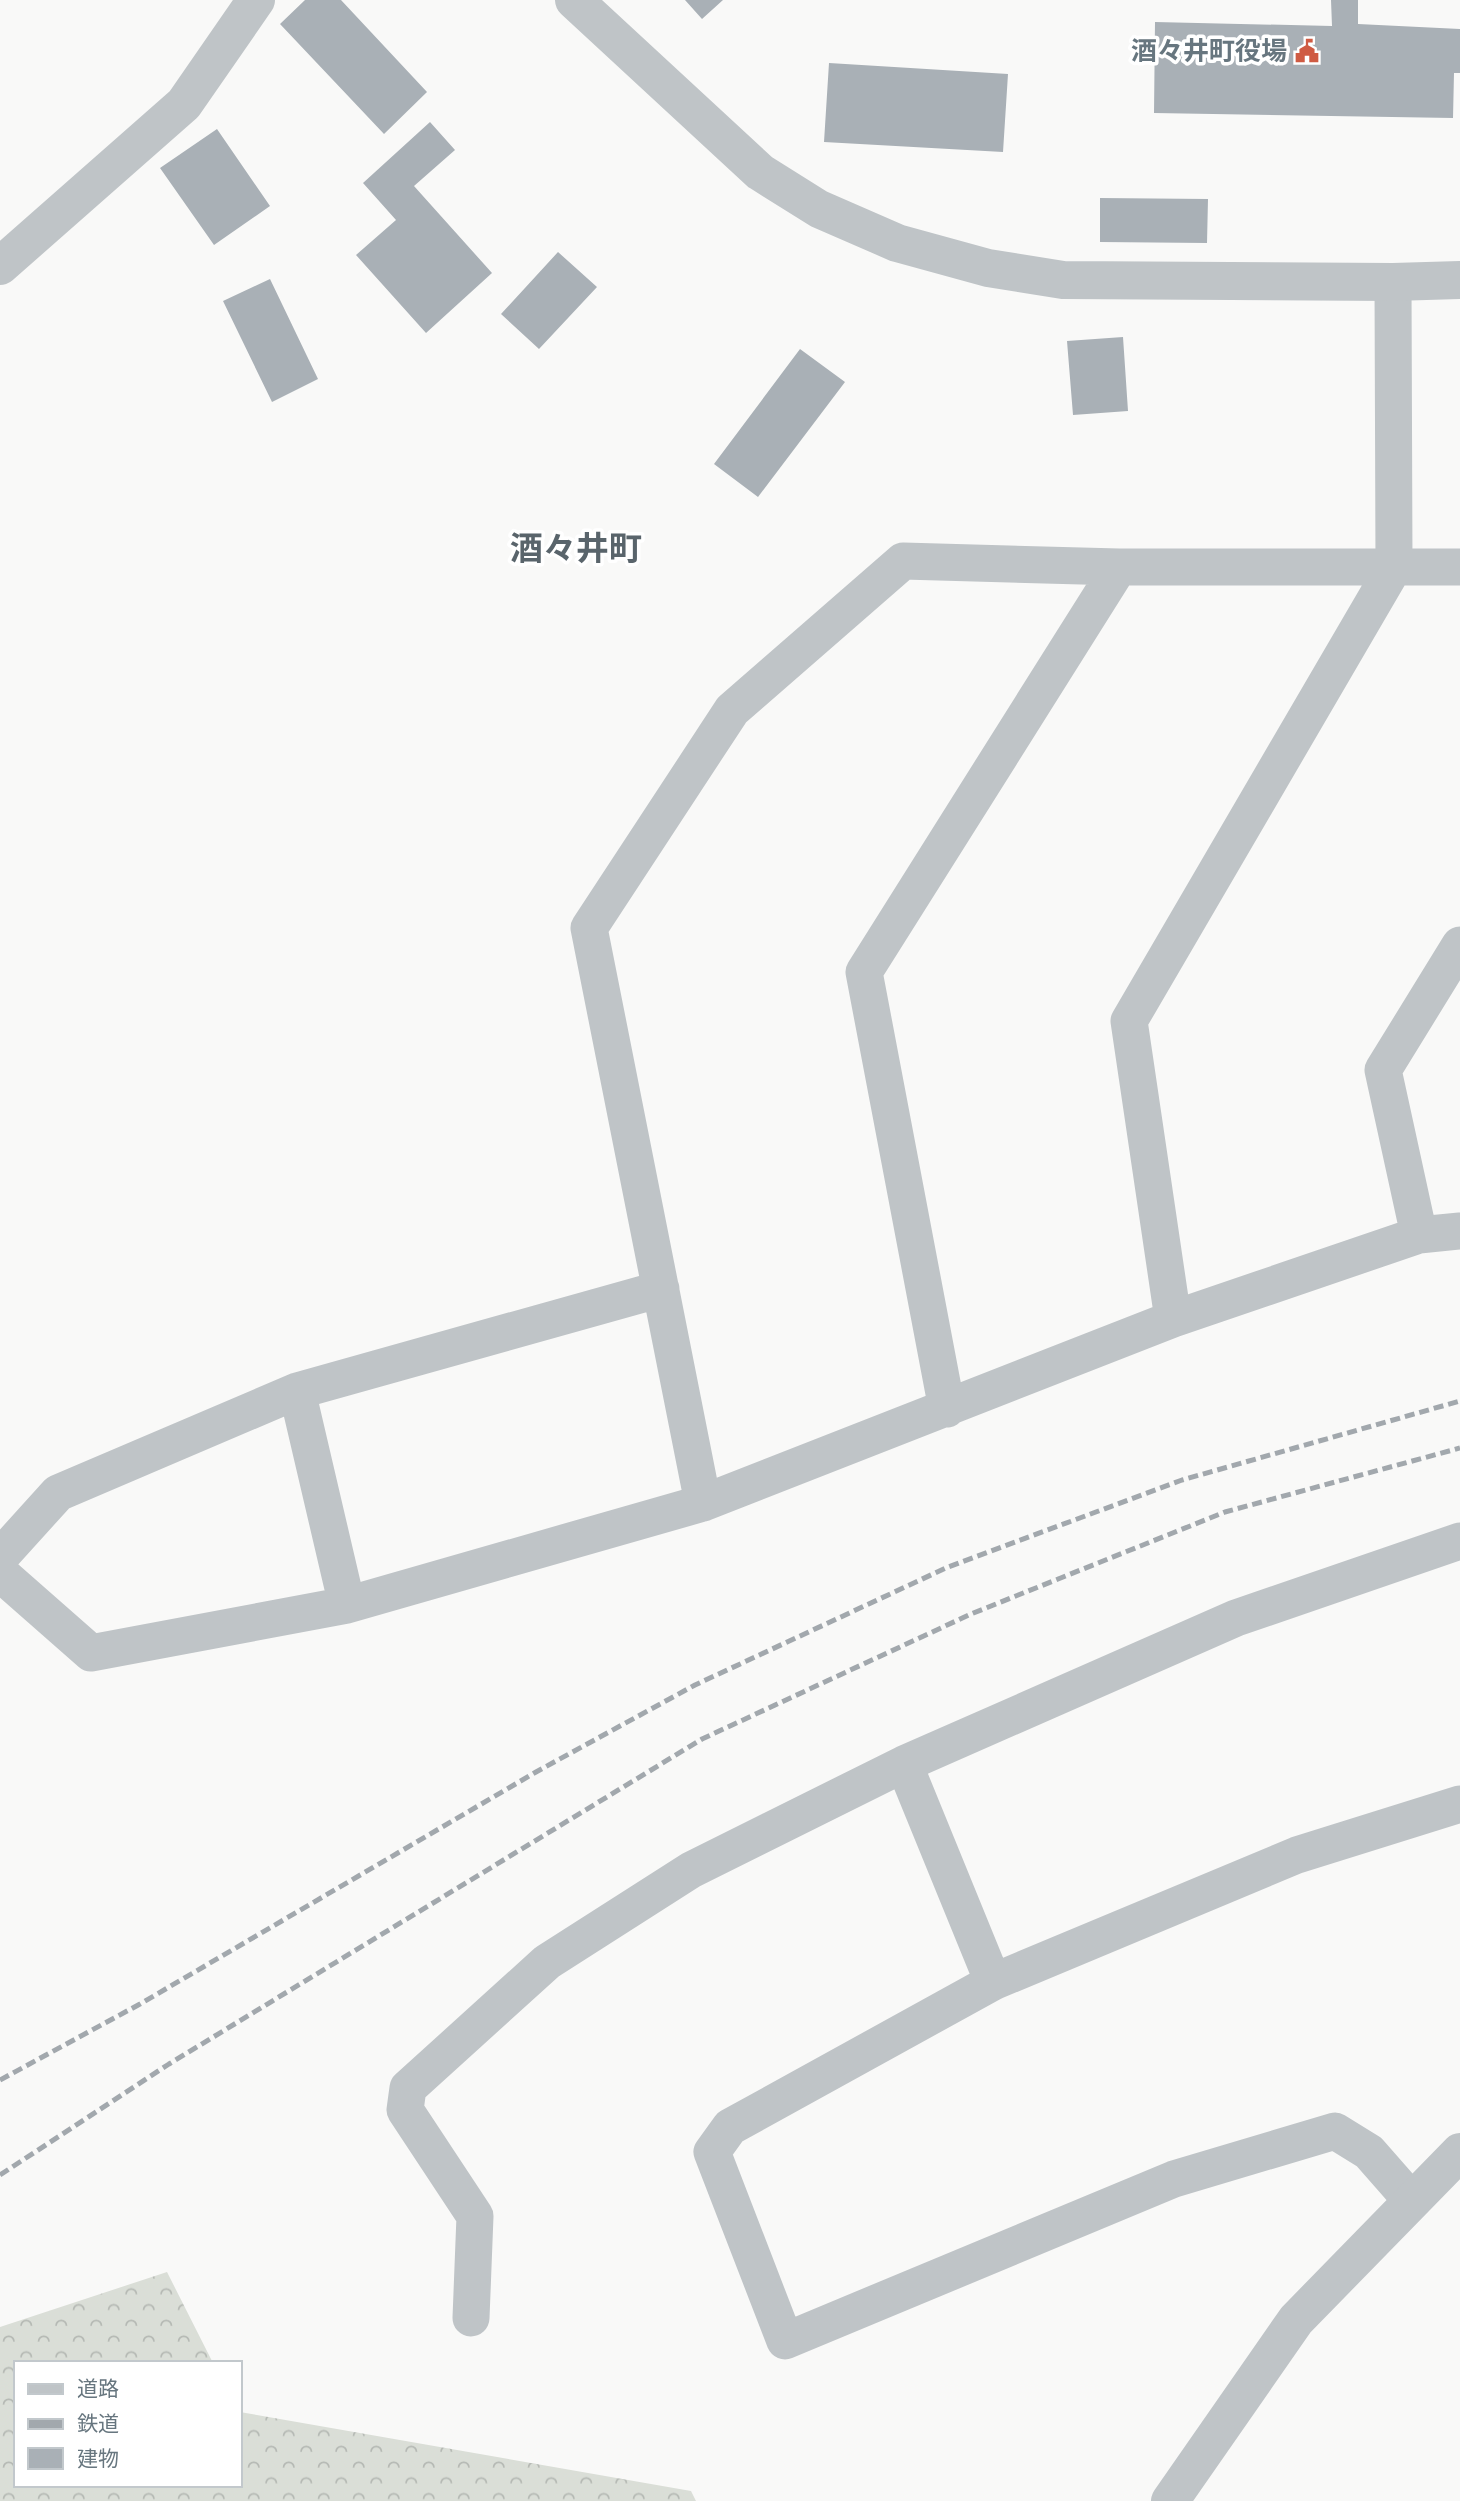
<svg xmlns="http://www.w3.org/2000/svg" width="1460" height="2501" font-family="'Exo 2','Noto Sans JP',sans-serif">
<defs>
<pattern id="forest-crowns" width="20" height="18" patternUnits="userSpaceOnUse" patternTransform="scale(1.75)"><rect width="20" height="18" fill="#daded7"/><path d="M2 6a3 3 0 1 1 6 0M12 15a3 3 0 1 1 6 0" fill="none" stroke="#b5b9b4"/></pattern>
</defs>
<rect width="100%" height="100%" fill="#f9f9f8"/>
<path fill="url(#forest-crowns)" d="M167,2272L213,2363H16V2485H240V2412L691,2491L696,2501H0V2327Z"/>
<path fill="#a9b0b6" d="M305,0H341L427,92L384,134L280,24Z
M685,0H723L702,19Z
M1331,0H1358V24L1460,29V73H1454L1453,118L1154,113L1155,22L1332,26Z
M829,63L1008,74L1003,152L824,142Z
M430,122L455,150L414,186L492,273L426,333L356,255L396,220L363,183Z
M217,129L270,206L214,245L160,168Z
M1100,198L1208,199L1207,243L1100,242Z
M558,252L597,287L539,349L501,314Z
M270,279L318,379L272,402L223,301Z
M1123,337L1128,411L1073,415L1067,341Z
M800,349L845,382L758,497L714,464Z"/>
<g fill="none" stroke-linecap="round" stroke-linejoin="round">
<path stroke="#bfc4c7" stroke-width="37" d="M1419,1235L1383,1070L1460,945
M1173,1319L1129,1021L1394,567L1393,282
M297,1391L347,1605
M947,1409L864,972L1119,567
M703,1503L589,928L732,710L903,561L1119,567H1460
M0,1557L58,1493L297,1391L661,1289
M0,1573L91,1653L347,1605L703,1503L1173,1319L1419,1235L1460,1231
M904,1764L993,1982
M1412,2201L1369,2152L1335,2131L1174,2179L785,2341L712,2152L730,2127L993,1982L1297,1855L1460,1804
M471,2318L475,2216L405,2110L408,2088L547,1962L691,1870L904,1764L1236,1618L1460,1541"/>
<path stroke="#bfc4c7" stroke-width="38" d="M574,0L760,172L819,209L897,243L988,268L1063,280L1393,282L1460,280
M0,266L184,104L256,0
M1170,2501L1296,2320L1460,2152"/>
<path stroke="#a2a8ad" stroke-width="5" stroke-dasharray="10 5" stroke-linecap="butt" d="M0,2080L140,2004L536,1772L695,1685L948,1567L1182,1480L1460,1401
M0,2175L169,2064L702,1739L971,1614L1225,1512L1460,1448"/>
</g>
<defs>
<g id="civic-bare" transform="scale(1.89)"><path d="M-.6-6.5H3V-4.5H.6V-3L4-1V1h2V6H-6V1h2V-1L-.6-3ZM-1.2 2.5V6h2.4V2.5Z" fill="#cf5b43" stroke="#fff" stroke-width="2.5" paint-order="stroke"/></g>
</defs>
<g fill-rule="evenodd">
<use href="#civic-bare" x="1307" y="51"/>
</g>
<g text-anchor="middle" stroke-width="7" stroke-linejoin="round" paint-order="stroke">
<g font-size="26" font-weight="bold" fill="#67767f" stroke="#fff" text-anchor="end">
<text x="1287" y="60">酒々井町役場</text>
</g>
<g font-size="33" font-weight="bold" fill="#59646b" stroke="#fff">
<text x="576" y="560">酒々井町</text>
</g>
</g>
<rect x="14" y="2361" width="228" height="126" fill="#ffffff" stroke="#c2c8cc" stroke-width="2"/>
<rect x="28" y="2384" width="35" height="10" fill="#bfc4c7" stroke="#c2c8cc" stroke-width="2"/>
<text x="77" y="2396" font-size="21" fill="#67767f">道路</text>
<rect x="28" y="2419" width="35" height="10" fill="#a2a8ad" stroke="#c2c8cc" stroke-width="2"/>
<text x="77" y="2431" font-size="21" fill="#67767f">鉄道</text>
<rect x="28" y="2448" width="35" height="21" fill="#a9b0b6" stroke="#c2c8cc" stroke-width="2"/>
<text x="77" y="2466" font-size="21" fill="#67767f">建物</text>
</svg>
